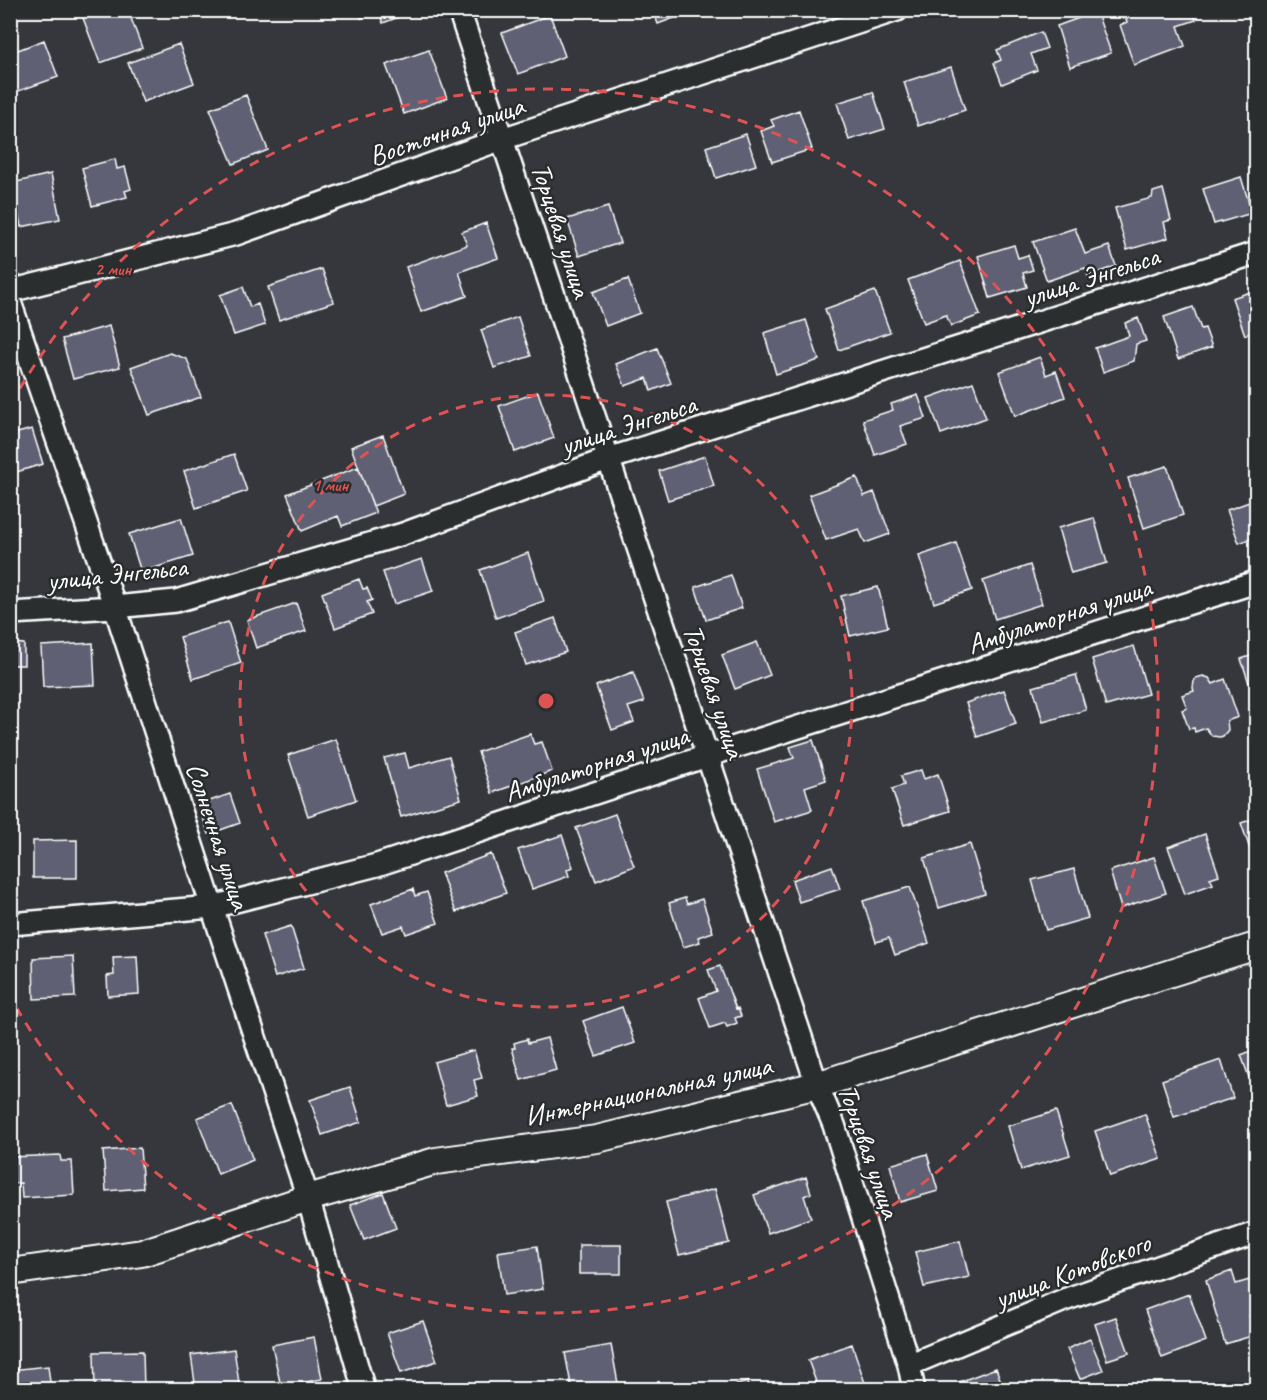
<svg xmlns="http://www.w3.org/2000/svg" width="1267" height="1400" font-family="Caveat,sans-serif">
<rect width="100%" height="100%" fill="#35373c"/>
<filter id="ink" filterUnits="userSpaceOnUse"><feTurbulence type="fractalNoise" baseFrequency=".0167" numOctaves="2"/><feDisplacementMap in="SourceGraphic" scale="12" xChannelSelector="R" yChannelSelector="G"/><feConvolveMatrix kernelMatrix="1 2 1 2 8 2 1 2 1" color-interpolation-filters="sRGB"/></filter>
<g filter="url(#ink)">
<path fill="#5f6073" stroke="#fff" stroke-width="1.5" d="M80,10H106L108,16L123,10H128L142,48L100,63Z
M359,10H417L383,23L379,12L361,18Z
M653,10H681L682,15L658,24Z
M1081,10H1096L1111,53L1070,67L1057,26L1079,18L1077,12Z
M1126,10H1193L1196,20L1178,26L1185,46L1134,65L1120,25L1127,22L1123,11Z
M550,15L565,56L518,74L502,33Z
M1041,32L1047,48L1031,54L1037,70L1002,84L994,63L1001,60L997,50Z
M44,40L58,77L10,94V53Z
M179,44L194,83L143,102L128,63Z
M429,50L447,98L404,114L386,65Z
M951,67L965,110L918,126L904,82Z
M873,92L885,129L849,140L837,103Z
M246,95L268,150L233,164L210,109Z
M799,110L812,149L772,162L761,131L774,126L771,120Z
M746,134L756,165L716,178L706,147Z
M115,159L117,169L125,167L131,189L125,191L127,197L92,206L82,168Z
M51,174L60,219L21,227L12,183Z
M1241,177L1252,213L1214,224L1203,189Z
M1163,189L1171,220L1164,222L1168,238L1127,250L1115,208L1152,198L1153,192Z
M608,207L620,243L579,256L567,219Z
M486,223L498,258L459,272L467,296L421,312L406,267L467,245L462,232Z
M1075,228L1085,254L1109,246L1116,266L1088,276L1085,268L1047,281L1033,242Z
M1014,245L1018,258L1028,255L1033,270L1023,273L1027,287L990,298L978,256Z
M960,261L980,315L951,326L946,315L924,323L908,280Z
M322,269L334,302L279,320L268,287Z
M628,279L640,313L606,326L593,292Z
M243,287L250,307L258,304L265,325L234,335L220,295Z
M1256,290V331L1245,335L1232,298Z
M875,291L890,332L839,350L825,309Z
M1193,307L1201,329L1205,328L1212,347L1178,359L1164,317Z
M518,317L531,356L494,368L481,330Z
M1138,318L1146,341L1136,344L1134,361L1103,372L1095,348L1129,336L1125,323Z
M806,320L819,360L776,374L764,333Z
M109,326L120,367L73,379L62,339Z
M657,348L671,383L651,391L647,378L625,386L616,364Z
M170,353L187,359L201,397L149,415L131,367Z
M1040,357L1046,375L1056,371L1065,397L1015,416L999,372Z
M973,382L986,418L941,434L928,398Z
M538,392L554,438L515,452L499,406Z
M918,395L926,418L900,426L907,444L875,455L863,420L893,410L891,404Z
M1256,412V435L1250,415Z
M32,429L43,464L10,474V435Z
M383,435L404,494L373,506L351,447Z
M234,454L247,491L196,508L184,471Z
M705,456L714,486L668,500L659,471Z
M1167,466L1183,515L1144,528L1128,478Z
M358,467L376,513L342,526L338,516L302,531L287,494Z
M857,477L864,496L874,492L890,534L865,543L859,529L826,540L809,495Z
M1252,501L1256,514V537L1239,543L1227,510Z
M181,518L193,556L141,572L129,534Z
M1094,518L1107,563L1071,573L1058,528Z
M10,537H13L14,572H10Z
M956,543L972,590L934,603L919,556Z
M528,553L544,601L496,618L480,570Z
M422,559L433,591L394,604L383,572Z
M1030,565L1042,604L995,619L983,581Z
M731,575L742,608L706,620L695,587Z
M359,579L363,589L367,588L372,600L367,602L372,614L335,628L322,593Z
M878,587L888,627L850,636L841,596Z
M296,603L306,631L256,648L247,620Z
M555,618L566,652L526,665L515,632Z
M228,622L241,663L193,679L180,637Z
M757,642L770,675L735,689L722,655Z
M10,643L24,644V665H11V692Z
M93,643L95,685L43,687L41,646Z
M1134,646L1148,694L1106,706L1092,659Z
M1256,654V704L1241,659Z
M633,672L644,702L628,707L634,722L612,730L596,686Z
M1076,675L1086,710L1043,722L1033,687Z
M1203,676L1209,678L1213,684L1225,679L1238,717L1227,721L1228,730L1223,736L1220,737L1212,736L1206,728L1195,732L1194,728L1189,729L1182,710L1187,708L1182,695L1194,691L1193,688L1194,681L1196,678Z
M1004,690L1016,724L977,737L966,703Z
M530,734L534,744L542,742L552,771L492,793L478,752Z
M336,739L356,800L308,816L288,755Z
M813,740L826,780L805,787L812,810L774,822L757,769L794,758L790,747Z
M405,753L409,768L449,756L461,799L401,817L384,758Z
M921,770L924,779L938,774L950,811L904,825L892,789L904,785L901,776Z
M230,794L240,823L209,834L198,805Z
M615,814L634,866L596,881L576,828Z
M1256,818V856L1253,858L1241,823Z
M1205,834L1219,875L1210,878L1213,884L1185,894L1168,847Z
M562,835L573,867L567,870L569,876L532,889L518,850Z
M77,840V878H33V841Z
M970,844L985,894L939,908L924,858Z
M491,854L506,893L456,912L441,873Z
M1154,857L1166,893L1121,908L1110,871Z
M832,866L840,889L799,902L792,880Z
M1074,869L1088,918L1046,930L1032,880Z
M910,887L929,943L895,955L889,938L876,942L863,901Z
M413,889L415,896L427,892L438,923L406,934L403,926L382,933L371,904Z
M685,898L687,904L702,899L713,932L698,937L700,942L683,947L669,903Z
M291,926L304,968L275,977L262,935Z
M73,956L75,997L34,999L33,958Z
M137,956L139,994L108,996L107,976L114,975L113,957Z
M720,966L736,1009L738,1008L741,1016L735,1018L737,1023L727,1027L725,1023L710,1028L699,998L716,991L708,970Z
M622,1007L635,1043L596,1056L583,1021Z
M547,1038L556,1070L521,1080L512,1048H515L514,1043L527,1039L528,1043Z
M1256,1049V1094H1255L1241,1055Z
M474,1050L482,1078L474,1080L478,1096L446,1105L434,1062Z
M1221,1060L1233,1098L1174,1117L1162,1080Z
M350,1087L361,1122L322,1135L310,1100Z
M232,1105L253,1160L218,1174L197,1118Z
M1056,1111L1070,1155L1021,1170L1008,1126Z
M1145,1114L1161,1159L1110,1176L1095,1131Z
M140,1148L143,1188L106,1191L103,1151Z
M927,1154L938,1191L900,1202L890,1165Z
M60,1155L61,1161H72L74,1195L22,1198L21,1183L10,1184V1157Z
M806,1177L811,1193L804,1196L811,1218L768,1233L754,1195Z
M715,1189L729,1243L679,1255L666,1202Z
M383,1193L396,1228L364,1240L350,1205Z
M960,1241L969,1277L924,1287L915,1252Z
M579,1245H621V1274H579Z
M537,1246L543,1289L504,1295L498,1252Z
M1232,1271L1236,1284L1256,1278V1314L1249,1316L1255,1335L1225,1344L1206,1280Z
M1189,1294L1206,1341L1162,1358L1145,1310Z
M1116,1317L1129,1353L1107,1360L1095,1324Z
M423,1321L437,1361L401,1373L387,1333Z
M314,1337L322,1379L281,1387L272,1345Z
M1090,1339L1103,1370L1080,1379L1067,1349Z
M852,1344L866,1386L858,1390H819L808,1360Z
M611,1345L619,1389L572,1390L565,1353Z
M234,1349L240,1390H196L191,1355Z
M143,1351L144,1390H95L94,1352Z
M48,1366L51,1390H10V1370Z
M996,1368L1004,1390H962L959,1382Z
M747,1382L749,1390H718Z"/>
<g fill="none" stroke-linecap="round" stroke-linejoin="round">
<g stroke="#fff" stroke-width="26">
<path id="minor" d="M459,10L817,1085L834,1125L909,1365L914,1390
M10,291L236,234L502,139L897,10
M10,302L115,607L212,907L308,1198L364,1390
M10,613L115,607L176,601L403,534L608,459L1256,253
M10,924L212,907L377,865L707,756L1256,582
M909,1365L1064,1300L1256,1233"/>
</g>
<g stroke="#fff" stroke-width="30">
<path id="tertiary" d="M10,1272L142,1253L308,1198L436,1161L597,1139L817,1085L1256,946"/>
</g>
<use href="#minor" stroke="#2a2d2e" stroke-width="21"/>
<use href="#tertiary" stroke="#2a2d2e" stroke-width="26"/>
</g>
</g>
<g fill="none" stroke="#de5353" stroke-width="3" stroke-dasharray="10 8">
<circle cx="546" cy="701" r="306"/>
<path d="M11 404A612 612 0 1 1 11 998"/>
</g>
<g text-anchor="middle" stroke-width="5" stroke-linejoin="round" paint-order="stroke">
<g font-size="28" fill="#fff" stroke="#2a2d2e">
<text transform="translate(446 130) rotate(-19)" y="10">Восточная улица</text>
<text transform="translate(562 230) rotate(72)" y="10">Торцевая улица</text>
<text transform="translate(1091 276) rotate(-18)" y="10">улица Энгельса</text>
<text transform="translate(628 424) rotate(-18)" y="10">улица Энгельса</text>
<text transform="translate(117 573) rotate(-6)" y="10">улица Энгельса</text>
<text transform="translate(1059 615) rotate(-18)" y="10">Амбулаторная улица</text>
<text transform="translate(715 691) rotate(71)" y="10">Торцевая улица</text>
<text transform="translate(596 763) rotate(-18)" y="10">Амбулаторная улица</text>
<text transform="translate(219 836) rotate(72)" y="10">Солнечная улица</text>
<text transform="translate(648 1090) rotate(-12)" y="10">Интернациональная улица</text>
<text transform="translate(870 1151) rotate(71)" y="10">Торцевая улица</text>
<text transform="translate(1072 1270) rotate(-21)" y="10">улица Котовского</text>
</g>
</g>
<circle cx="546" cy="701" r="9" fill="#de5353" stroke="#2a2d2e" stroke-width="3"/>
<g font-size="18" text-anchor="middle" font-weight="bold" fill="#de5353" stroke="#2a2d2e" stroke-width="5" stroke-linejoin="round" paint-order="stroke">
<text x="113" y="275">2 мин</text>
<text x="330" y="491">1 мин</text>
</g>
<rect width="1267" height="1400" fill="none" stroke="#2a2d2e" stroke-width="36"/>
<rect x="18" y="18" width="1231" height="1364" fill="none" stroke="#fff" stroke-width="2" filter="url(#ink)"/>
</svg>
